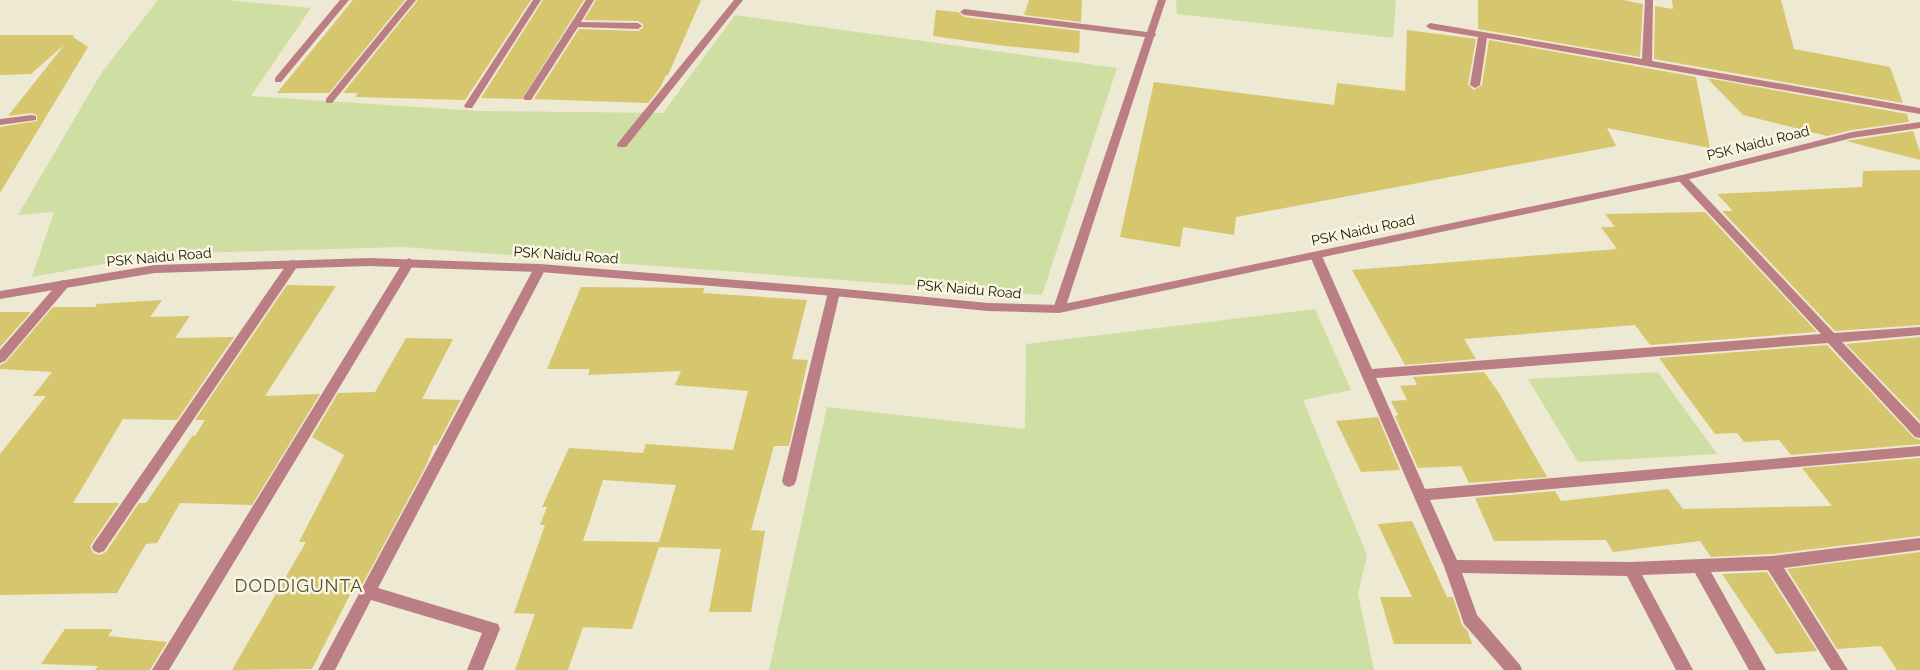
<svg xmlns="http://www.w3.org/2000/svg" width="1920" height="670" font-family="Raleway,sans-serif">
<rect width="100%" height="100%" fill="#ede9d2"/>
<path fill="#cfdfa3" d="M158,0H227L311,8L251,96L479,111L663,113L735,15L1117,68L1042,295L403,247L158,254L32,277L54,212L18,215L102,72Z
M1176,0H1396L1393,38L1177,14Z
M1315,309L1351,390L1303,400L1367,555L1358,594L1374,670H769L827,407L1025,429L1026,344Z
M1658,372L1717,454L1578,462L1528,379Z"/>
<path fill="#d6c66d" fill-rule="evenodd" d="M353,0H405L329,93H277Z
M418,0H531L465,100L355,97L358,93H343Z
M543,0H584L522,99L481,98Z
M596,0H701L668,75H666L660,88L648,103L534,99L579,29L638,31L643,28V24L638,21L584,20Z
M1029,0H1082L1081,22L1024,15Z
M1478,0H1623L1643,4L1640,57L1478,29Z
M1672,0H1781L1794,49L1890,67L1903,103L1654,59L1655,6L1673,9Z
M936,10L958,12L964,17L1080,31L1079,53L1005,46L933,36Z
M1407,30L1476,39L1468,85L1474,90L1482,85L1489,40L1696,77L1710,148L1607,128L1616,146L1236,217L1234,235L1183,227L1180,247L1120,237L1154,82L1334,105L1337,83L1405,91Z
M0,35H74L73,37L88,47L0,193V127L37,121V115L32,113L8,116L65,44L31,74L0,75Z
M1707,78L1907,114L1909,122L1852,130L1827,136L1743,115Z
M1913,131L1920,152V160L1846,141Z
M1920,170V325L1835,331L1722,211H1733L1717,194L1862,187L1863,171Z
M1705,212L1817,332L1650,345L1635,325L1464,339L1476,359L1405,365L1352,270L1617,249L1601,227H1615L1605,214Z
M287,285L336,286L265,396L320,394L252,505L180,503L157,543L146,544L117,593L0,595V454L46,396H33L52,372L0,369V365L6,362L53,307H95L97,304L162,300L150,317L190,316L175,338L234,337L177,420L123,419L73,503H119L90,546L93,553L100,555L106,552L139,503H146L193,435L195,436L205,420H195Z
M581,287L704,288L703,293L807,300L792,359L808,360L789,446H774L751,530L765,531L751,612H709L721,549L659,547L632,629L583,627L568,670H515L535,614L514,613L545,525H540L547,507H542L569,448L643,453L646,444L733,450L748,391L675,385L681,371L588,375L590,369H547ZM603,480L676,485L659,542L583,541Z
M0,312H31L0,347Z
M1920,337V421L1846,344Z
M406,338L453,339L422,399L461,400L458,405L437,445H434L426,466L362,585H355L312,669L232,670L306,542H299L344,455L312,437L338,393L375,392Z
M1827,345L1914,438L1920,440V444L1791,455L1779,440L1744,442L1737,433L1715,434L1659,358Z
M1484,372L1499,393L1547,477L1469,483L1461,466L1418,468L1395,416L1398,415L1391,401L1407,400L1400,386L1417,385L1413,377Z
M1378,417L1400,470L1361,472L1336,421Z
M1920,458V536L1772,554L1711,557L1700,541L1613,552L1606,540L1494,541L1475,498L1555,491L1561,501L1668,489L1683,509L1832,506L1802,468Z
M1412,521L1447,597H1453L1462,625L1467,630L1472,644H1394L1380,597H1412L1378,524Z
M1920,552V670H1897L1881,646L1837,649L1787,569Z
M1767,572L1817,651L1776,654L1722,574Z
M65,629H113L108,636L167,642L150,670H95L98,666L41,664Z"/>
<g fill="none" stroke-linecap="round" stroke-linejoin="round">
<path fill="#bc7e85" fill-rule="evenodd" d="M340,0H349L281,82H275V78Z
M407,0H416L332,103H326V99Z
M533,0H541L472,108H466L464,106Z
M586,0H594L581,22L638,23L642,26L638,29L578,27L531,100H525L523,98Z
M734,0H743L626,147H618L617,145L618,143Z
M1158,0H1166L1155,33L1156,35L1154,37L1065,309L1063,312H1055L1053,309L1145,37L964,15L960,12L964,9L1147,32Z
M1645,0H1653L1652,61L1920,108V114L1487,38L1480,85L1475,88L1470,85L1478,37L1430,29L1426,26L1430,23L1642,59Z
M32,115L36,116V120L0,125V119Z
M1682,175L1686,176L1834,333L1920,327V335L1842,342L1920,424V438L1915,437L1828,343L1376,378L1425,489L1920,446V456L1430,500L1457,560L1631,562L1772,556L1920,538V550L1784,568L1848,670H1831L1768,570L1711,572L1766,670H1749L1695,573L1642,575L1693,670H1676L1627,576L1462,573L1477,615L1520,665L1522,670H1504L1464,624L1444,566L1310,256L1316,252L1322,256L1372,369L1821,334L1678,180L1677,178Z
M409,258L415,262L169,670H152L403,262Z
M293,260L299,264L297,267L104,551L99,553L94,551L92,547L94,543L289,261Z
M540,264L546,268L378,588L498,624L500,629L483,670H467L482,633L371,600L335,670H318L534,268Z
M64,280L68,281L70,284L68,287L5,361L0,363V350L60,281Z
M834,288L840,292L796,481L794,485L789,487L784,485L782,481L828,292Z"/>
<path fill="#bc7e85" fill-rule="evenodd" d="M1920,122V128L1852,138L1682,181L1059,313L988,311L834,296L540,272L369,266L155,273L0,299V291L155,265L369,258L540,264L834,288L988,303L1059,305L1682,175L1852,132Z"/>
</g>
<g text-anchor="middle" stroke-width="5" stroke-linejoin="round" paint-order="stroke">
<g font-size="14" fill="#15130c" stroke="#faf6df">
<text transform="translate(1758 143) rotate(-14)" y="5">PSK Naidu Road</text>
<text transform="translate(1363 230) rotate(-12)" y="5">PSK Naidu Road</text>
<text transform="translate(566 255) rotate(4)" y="5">PSK Naidu Road</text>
<text transform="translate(159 257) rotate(-5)" y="5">PSK Naidu Road</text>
<text transform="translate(969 289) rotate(5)" y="5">PSK Naidu Road</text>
</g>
<g font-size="18" letter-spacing="1" fill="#504d3a" stroke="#faf6df">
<text x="299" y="592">DODDIGUNTA</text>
</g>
</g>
</svg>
